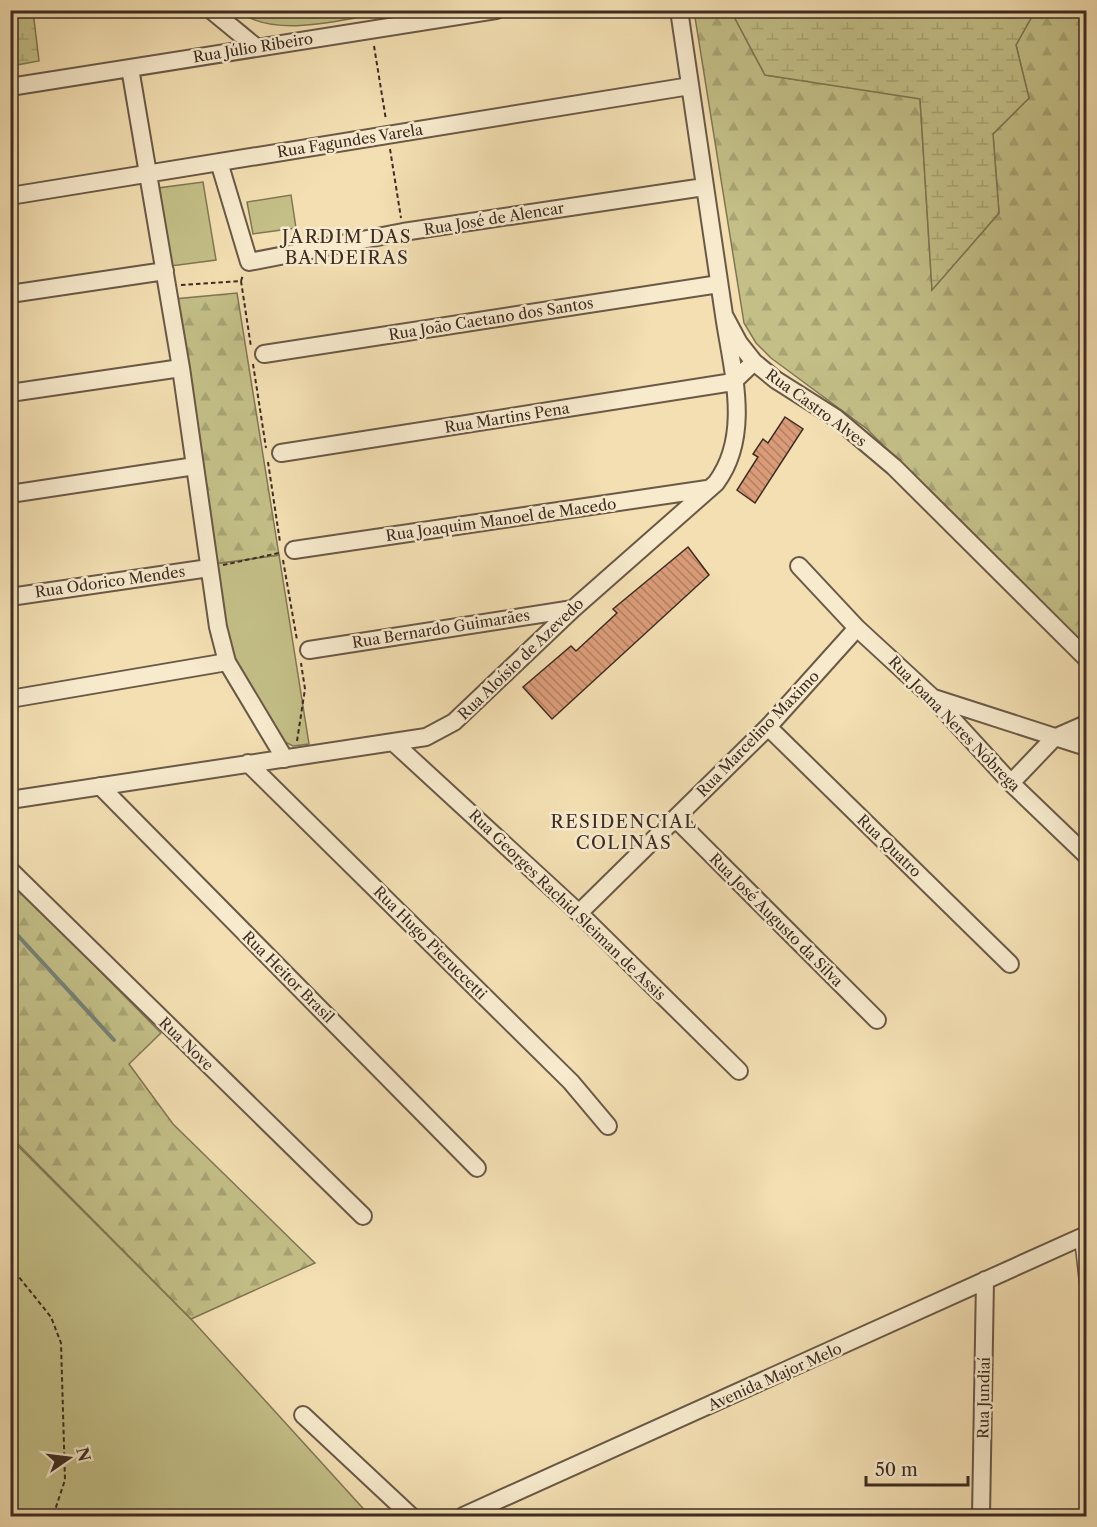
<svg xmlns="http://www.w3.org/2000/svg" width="1097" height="1527" font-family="'Libre Caslon Text',serif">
<defs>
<pattern id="forest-firs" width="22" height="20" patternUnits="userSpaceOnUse" patternTransform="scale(1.5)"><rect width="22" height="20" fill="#c3bf87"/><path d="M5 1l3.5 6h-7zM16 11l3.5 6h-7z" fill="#a8a474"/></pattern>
<pattern id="wetland-marsh" width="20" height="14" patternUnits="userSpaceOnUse" patternTransform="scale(1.5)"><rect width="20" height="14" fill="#c3bf87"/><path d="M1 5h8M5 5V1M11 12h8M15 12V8" fill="none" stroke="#a8a474"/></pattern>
<pattern id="building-back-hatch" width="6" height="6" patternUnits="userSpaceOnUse" patternTransform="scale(1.5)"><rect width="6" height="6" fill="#da9c78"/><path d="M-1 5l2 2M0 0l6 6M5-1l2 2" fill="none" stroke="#b27f62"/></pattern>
</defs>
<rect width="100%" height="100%" fill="#f3dfb2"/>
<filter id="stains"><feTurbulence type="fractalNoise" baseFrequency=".00333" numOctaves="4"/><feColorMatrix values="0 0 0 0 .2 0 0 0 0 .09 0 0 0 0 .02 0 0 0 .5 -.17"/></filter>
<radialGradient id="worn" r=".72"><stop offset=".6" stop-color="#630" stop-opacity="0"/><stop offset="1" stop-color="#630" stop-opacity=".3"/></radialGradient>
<path fill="#c3bf87" stroke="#807655" stroke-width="1.5" d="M238,11H395C351,17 277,41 238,11Z
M203,182L216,260L171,266L158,188Z
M291,195L296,228L253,234L247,202Z
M279,555L309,744L293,746L281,740L238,672L225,638L213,564Z
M10,1138L191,1319L370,1516H11Z"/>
<path fill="url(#forest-firs)" stroke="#807655" stroke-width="1.5" d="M694,11H731L765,75L920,98L932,290L999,213L993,134L1029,98L1016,45L1035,11H1086V649L867,429L771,358L756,343L744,323Z
M237,293L279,555L213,564L174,299Z
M10,880L161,1033L129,1064L173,1124L315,1263L191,1319L11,1137Z"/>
<path fill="url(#wetland-marsh)" stroke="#807655" stroke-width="1.5" d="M11,10L33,11L39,61L11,66Z
M731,11H1035L1016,45L1029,98L993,134L999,213L932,290L920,99L765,75Z"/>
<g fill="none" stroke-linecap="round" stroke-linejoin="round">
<path stroke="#758278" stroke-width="4" d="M10,927L114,1040"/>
</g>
<path fill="url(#building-back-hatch)" stroke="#3d2c23" stroke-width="1.5" d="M785,417L803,429L755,503L737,490L758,457L753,454L763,439L768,443Z
M688,547L709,575L552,719L523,687L571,646L576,651L617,613L613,609Z"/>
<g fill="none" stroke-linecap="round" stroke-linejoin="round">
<g stroke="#6a5947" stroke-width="11">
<path id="service" d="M1079,1238L1086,1300"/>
</g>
<g stroke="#6a5947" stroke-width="20">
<path id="minor" d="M211,10L256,47
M679,10L724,315L739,343L754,362L776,380L836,418L894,467L1086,658
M130,68L181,368L218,627L227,662L285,759
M10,87L496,10
M219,162L249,262L403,232L704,187
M10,196L690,86
M10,294L165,271
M264,354L719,284
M10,393L181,368
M281,453L733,382L754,362
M10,494L195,466
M294,550L707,489
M799,566L857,628L933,698L1011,783L1086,855
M10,597L209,568
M309,650L573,609
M934,698L1086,747
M10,699L227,662
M768,727L1010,964
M393,742L579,913L739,1071
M248,763L571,1082L608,1126
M1011,783L1054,738L1086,724
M100,786L477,1168
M10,800L426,737L454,722L573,609L716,483C752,435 732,370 724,315
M676,819L877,1020
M10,870L363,1216
M579,913L768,727L857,628
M303,1415L411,1516
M463,1516L1086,1235
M981,1516L985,1280"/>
</g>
<path stroke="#3d2c23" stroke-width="2" stroke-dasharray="4.5 3" stroke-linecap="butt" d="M374,46L386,120
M390,149L401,218
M241,281L251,347
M181,285L241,281L243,275
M253,364L266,448
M268,462L280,542
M283,560L297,640
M223,565L279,553
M297,741L305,689L301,663
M10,1266L51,1317L61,1343L65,1480L53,1516"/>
<use href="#service" stroke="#f7eacd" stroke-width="8"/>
<use href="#minor" stroke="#f7eacd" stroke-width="16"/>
</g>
<g text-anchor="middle" stroke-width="5" stroke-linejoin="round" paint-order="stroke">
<g font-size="15" fill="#3d2c23" stroke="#f7eacd">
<text transform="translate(253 48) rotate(-9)" y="5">Rua Júlio Ribeiro</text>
<text transform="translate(350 141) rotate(-9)" y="5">Rua Fagundes Varela</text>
<text transform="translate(494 219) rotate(-9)" y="5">Rua José de Alencar</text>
<text transform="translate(491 319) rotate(-9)" y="5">Rua João Caetano dos Santos</text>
<text transform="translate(816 408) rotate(36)" y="5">Rua Castro Alves</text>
<text transform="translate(507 418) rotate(-9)" y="5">Rua Martins Pena</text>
<text transform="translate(501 520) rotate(-8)" y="5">Rua Joaquim Manoel de Macedo</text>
<text transform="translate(110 582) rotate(-8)" y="5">Rua Odorico Mendes</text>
<text transform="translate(441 629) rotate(-9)" y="5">Rua Bernardo Guimarães</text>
<text transform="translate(521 659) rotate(-44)" y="5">Rua Aloísio de Azevedo</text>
<text transform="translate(954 724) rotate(46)" y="5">Rua Joana Neres Nóbrega</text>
<text transform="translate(758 734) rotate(-46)" y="5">Rua Marcelino Maximo</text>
<text transform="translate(889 846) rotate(44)" y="5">Rua Quatro</text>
<text transform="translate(567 905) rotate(44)" y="5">Rua Georges Rachid Sleiman de Assis</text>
<text transform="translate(776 920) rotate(45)" y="5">Rua José Augusto da Silva</text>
<text transform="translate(430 943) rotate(45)" y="5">Rua Hugo Pieruccetti</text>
<text transform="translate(288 977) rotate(45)" y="5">Rua Heitor Brasil</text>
<text transform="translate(186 1044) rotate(44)" y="5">Rua Nove</text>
<text transform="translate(775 1377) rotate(-24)" y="5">Avenida Major Melo</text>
<text transform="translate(984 1398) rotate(-89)" y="5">Rua Jundiaí</text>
</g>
<g font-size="18" letter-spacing="1.5" fill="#3d2c23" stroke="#f7eacd">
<text x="347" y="243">JARDIM DAS<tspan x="347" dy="21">BANDEIRAS</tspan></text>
<text x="624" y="828">RESIDENCIAL<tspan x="624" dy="21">COLINAS</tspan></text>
</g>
</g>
<rect width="1097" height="1527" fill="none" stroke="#f3dfb2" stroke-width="36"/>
<rect x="12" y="12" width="1073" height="1503" fill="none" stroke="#3d2c23" stroke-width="3"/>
<rect x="18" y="18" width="1061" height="1491" fill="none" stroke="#3d2c23" stroke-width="1.5"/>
<g transform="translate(69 1458) rotate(76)" stroke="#f7eacd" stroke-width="4.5" paint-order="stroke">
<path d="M0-4.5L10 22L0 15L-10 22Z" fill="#3d2c23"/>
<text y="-9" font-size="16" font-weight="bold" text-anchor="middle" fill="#3d2c23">N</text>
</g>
<path d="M866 1476v9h102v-9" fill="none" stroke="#3d2c23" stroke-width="3"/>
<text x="875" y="1476" font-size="18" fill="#3d2c23" stroke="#f7eacd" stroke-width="4.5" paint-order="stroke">50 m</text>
<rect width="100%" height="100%" filter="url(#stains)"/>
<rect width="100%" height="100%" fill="url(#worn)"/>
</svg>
